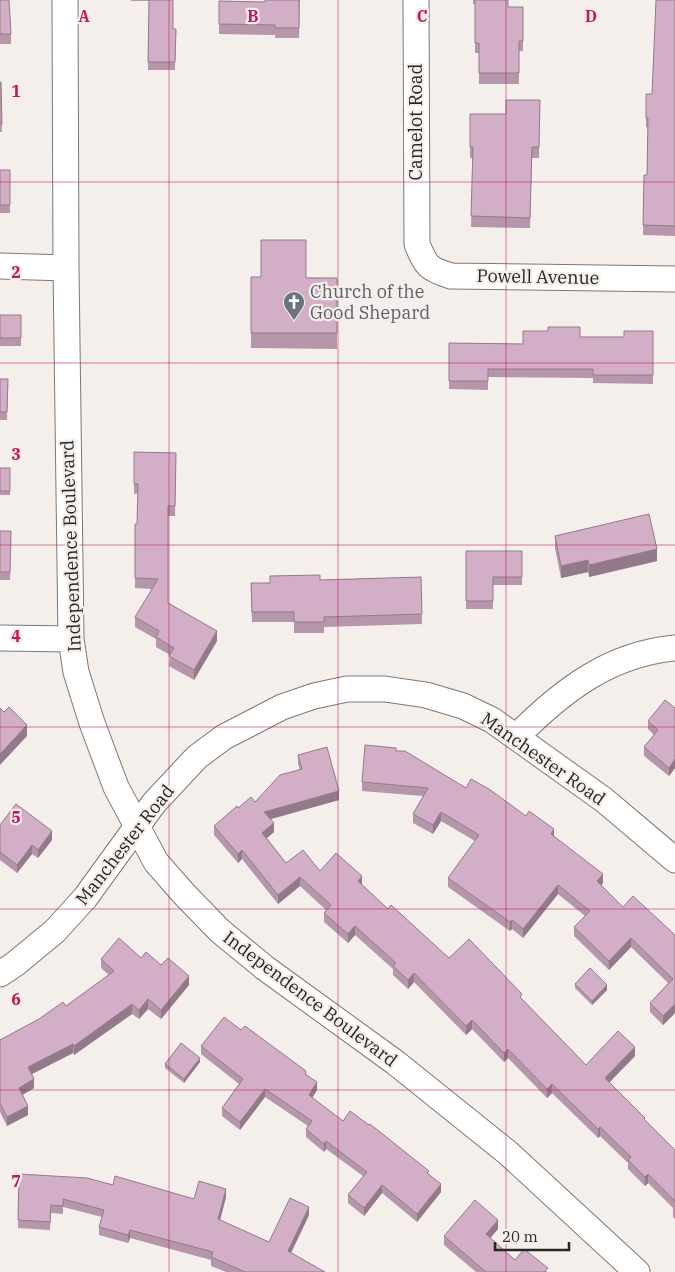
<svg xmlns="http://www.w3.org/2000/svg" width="675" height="1272" font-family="'IBM Plex Serif',serif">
<rect width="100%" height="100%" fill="#f4efea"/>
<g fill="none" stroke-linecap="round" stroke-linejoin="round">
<g stroke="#7d7874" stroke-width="27">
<path id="minor" d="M65,0L66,268L71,639L76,672L92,723L116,787L156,862L184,894L220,931L265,968L396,1063L508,1153L637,1272
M416,0L417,244C426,266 428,269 451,276L675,279
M0,266L66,268
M0,638L71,639
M517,736C562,691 609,654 675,648
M0,974L15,964L55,931L85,898L154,803L197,757L224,737L282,707L314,696L347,689H385L426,695L463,706L492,720L604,800L675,860"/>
</g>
<use href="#minor" stroke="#fff" stroke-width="25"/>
</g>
<path fill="#b596ab" d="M0,0L11,34V44H0Z
M131,0H173V29H176L175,70H148L149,1H131Z
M300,0L299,38H275V35L219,34V1L265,2Z
M473,0H508V7H523V51H519V84H479V53H475V4H473Z
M675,0V236L643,235L644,175H647L648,128L646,127V94H652Z
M0,82H1L2,132H0Z
M540,100L539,158H532L530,228L471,227L473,158H470V114H506Z
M0,170H10V213H0Z
M251,277L337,278V349L251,348Z
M0,315H21V346H0Z
M653,331V384L593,383V378L488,377V390L449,389V343L523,344L580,337H624Z
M0,379H8L7,420H0Z
M134,452L176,453L175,516H168V603L217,641L194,680L169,666L170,655L156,647V639L135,627V617L152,589L135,588V524H137L138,493L134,494Z
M0,468H10V495H0Z
M0,531H11L10,580H0Z
M555,536L657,561L589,577L588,572L561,578L555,548Z
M466,551H522V585H493V609H466Z
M421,577L422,624L324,627V633H294V622H252L251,583H270L320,580Z
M675,708V768L669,776L644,756V747L654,735L648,729V721Z
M396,751L466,788L554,837L603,883L601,885L623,907L675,935V1013L663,1025L650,1012V1003L668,983L631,947L609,970L574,936V927L585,916L558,894L523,938L512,929L510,931L448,887V878L475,841L441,821L433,834L413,823V814L423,796L362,791V782Z
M298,755L339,800L270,819L274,832L267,838L286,863L320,871L362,885L388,909L449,958L522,1000L586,1065L635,1056L609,1082L645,1120L675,1150V1219L673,1217V1208L648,1183L645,1186L628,1169V1163L600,1136L598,1138L552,1093L547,1098L508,1058L504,1062L472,1029L466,1035L414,982L408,989L393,975V969L355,935L348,943L324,922V913L326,910L300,886L278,904L242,859L238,863L214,835V826L238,808L255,802L300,770L298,764Z
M0,825L52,840L38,858L32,854L17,873L0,860Z
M141,958L161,965L189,985L161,1019L148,1009L139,1019L132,1014L74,1055L73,1053L32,1074L34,1088L22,1095L28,1115L7,1126L0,1112V1040L66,1006L109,975L101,968V959Z
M575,984L607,990L592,1005L575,988Z
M241,1030L306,1075L317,1090L312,1098L343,1121L429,1174L441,1192L417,1222L382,1193L364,1216L348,1203V1195L363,1176L326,1149L324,1152L306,1137V1129L308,1126L265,1097L240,1130L222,1116V1108L239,1084L201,1054V1046Z
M200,1062L184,1083L165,1068V1064Z
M19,1174L113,1185L194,1199L226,1197L220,1220L269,1242L309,1215L291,1253L325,1272H226L211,1266V1260L130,1238L128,1243L99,1235V1227L102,1217L63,1207V1214L51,1213L50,1230L18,1228Z
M498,1229L490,1238L515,1260L548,1272H476L444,1245V1236Z"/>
<path fill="#937a8b" d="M657,549V561L589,577V565Z
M588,560V572L561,578V566Z
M217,631V641L194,680V670Z
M27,725V736L0,765V754Z
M675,759V768L669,776V768Z
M339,791V800L264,821V812Z
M441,812V821L433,834V825Z
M274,823V832L262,842V833Z
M554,829V838L551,834Z
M52,831V840L38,858V850Z
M32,845V854L17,873V865Z
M242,850V859L238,863V854Z
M603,874V883L597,890V881Z
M362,876V885L358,881Z
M300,877V886L278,904V895Z
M558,885V894L523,938V929Z
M512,920V929L510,931V922Z
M355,926V935L348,943V934Z
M631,938V947L609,970V961Z
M414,973V982L408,989V980Z
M189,976V985L161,1019V1010Z
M607,985V990L592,1005V1001Z
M148,999V1009L139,1019V1010Z
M132,1004V1014L74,1055V1046Z
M675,1004V1013L663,1025V1016Z
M472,1020V1029L466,1035V1026Z
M73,1044V1053L28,1076V1067Z
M635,1047V1056L605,1087V1078Z
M508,1049V1058L504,1062V1053Z
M200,1058V1062L184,1083V1079Z
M34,1079V1088L19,1097V1088Z
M317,1082V1090L309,1103V1095Z
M552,1084V1093L547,1098V1089Z
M265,1089V1097L240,1130V1122Z
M28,1106V1115L7,1126V1117Z
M600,1127V1136L598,1138V1129Z
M326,1141V1149L324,1152V1144Z
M648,1174V1183L645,1186V1177Z
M441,1184V1192L417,1222V1214Z
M382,1185V1193L364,1216V1208Z
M226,1189V1197L218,1228V1219Z
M309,1207V1215L288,1259V1251Z
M498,1220V1229L486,1243V1234Z
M130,1230V1238L128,1243V1235Z"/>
<path fill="#d2aec7" stroke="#937a8b" d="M0,0H9L11,34H0Z
M149,0H173V29H176L175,62H148Z
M265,0H299V28H275V25L219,24V1L265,2Z
M475,0H508V7H523V41H519V73H479V43H475Z
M656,0H675V226L643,225L644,175H647L648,118H646V94H652Z
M0,82H1L2,124H0Z
M506,100H540L539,147H532L530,218L471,216L473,147H470V114H506Z
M0,170H10V205H0Z
M261,240H306V278H337V333H251V277H261Z
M0,315H21V338H0Z
M548,327H580V337H624V331H653V375H593V369H488V381H449V343L523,344V331H548Z
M0,379H8L7,412H0Z
M134,452L176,453L175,506H168V603L217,631L194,670L169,656L174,648L156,637L159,631L135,617L158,579L135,578V524H137L138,484H134Z
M0,468H10V491H0Z
M649,514L657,549L589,565L588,560L561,566L555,536Z
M0,531H11L10,572H0Z
M466,551H522V577H493V601H466Z
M320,575V580L421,577L422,614L324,617V622H294V612H252L251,583H270V576Z
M665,700L675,708V759L669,768L644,747L658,730L648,721Z
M9,707L27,725L0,754V708L4,712Z
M365,745L396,748V751H405L466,788L471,779L489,789L526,816L529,811L554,829L551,834L603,874L597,881L623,907L633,896L675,935V1004L663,1016L650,1003L673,979L631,938L609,961L574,927L590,911L558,885L523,929L512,920L510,922L448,878L479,835L441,812L433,825L413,814L428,788L362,782Z
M327,747L339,791L264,812L274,823L262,833L286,863L303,850L320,871L336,853L362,876L358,881L388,909L391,905L449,958L469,939L522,994L520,997L586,1065L618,1031L635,1047L605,1078L645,1118L644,1119L675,1150V1201L648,1174L645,1177L628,1160L631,1157L600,1127L598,1129L552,1084L547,1089L508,1049L504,1053L472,1020L466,1026L414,973L408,980L393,966L396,963L355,926L348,934L324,913L331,905L300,877L278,895L242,850L238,854L214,826L237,806L238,808L251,797L255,802L280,775L302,769L298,755Z
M16,804L52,831L38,850L32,845L17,865L0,852V825Z
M119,938L141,958L146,952L161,965L168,958L189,976L161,1010L148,999L139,1010L132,1004L74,1046L73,1044L28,1067L34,1079L19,1088L28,1106L7,1117L0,1103V1040L39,1019L63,1002L66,1006L114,971L101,959Z
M590,968L607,985L592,1001L575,984Z
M224,1017L241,1030L245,1026L306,1071L305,1074L317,1082L309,1095L343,1121L350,1111L369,1125L370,1124L429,1171L427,1173L441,1184L417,1214L382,1185L364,1208L348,1195L367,1172L326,1141L324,1144L306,1129L312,1121L265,1089L240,1122L222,1108L243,1079L201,1046Z
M181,1043L200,1058L184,1079L165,1064Z
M19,1174L87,1178L113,1185L115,1176L194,1199L199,1181L226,1189L218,1219L269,1242L290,1198L309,1207L288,1251L325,1272H245L211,1257L213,1252L130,1230L128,1235L99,1227L104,1210L63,1199V1206L51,1205L50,1222L18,1220Z
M475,1200L498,1220L486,1234L515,1260L524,1249L548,1268L545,1271L546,1272H486L444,1236Z"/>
<path fill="none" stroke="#c2185b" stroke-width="1" stroke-opacity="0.55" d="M169,0V1272M338,0V1272M506,0V1272M0,182H675M0,363H675M0,545H675M0,727H675M0,909H675M0,1090H675"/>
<defs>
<g id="church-pin" transform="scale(1.125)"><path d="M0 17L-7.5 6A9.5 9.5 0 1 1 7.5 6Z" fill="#6b7280" stroke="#f4efea"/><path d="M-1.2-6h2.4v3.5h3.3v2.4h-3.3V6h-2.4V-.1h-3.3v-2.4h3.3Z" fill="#fff"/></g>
</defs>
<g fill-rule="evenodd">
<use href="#church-pin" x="294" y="302"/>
</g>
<g text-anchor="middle" stroke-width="4.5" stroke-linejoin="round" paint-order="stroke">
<g font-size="18" fill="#292725" stroke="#f4efea">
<text transform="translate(416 122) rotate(-90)" y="6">Camelot Road</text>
<text transform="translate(538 277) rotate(1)" y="6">Powell Avenue</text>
<text transform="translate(71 546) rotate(-92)" y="6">Independence Boulevard</text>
<text transform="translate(543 759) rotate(35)" y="6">Manchester Road</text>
<text transform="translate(125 845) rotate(-52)" y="6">Manchester Road</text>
<text transform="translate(310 999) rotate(37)" y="6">Independence Boulevard</text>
</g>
<g font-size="18" fill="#5b616d" stroke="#f4efea" text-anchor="start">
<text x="310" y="298">Church of the<tspan x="310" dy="21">Good Shepard</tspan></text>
</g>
</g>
<g font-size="16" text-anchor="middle" font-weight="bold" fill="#c2185b" stroke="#f4efea" stroke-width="4.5" stroke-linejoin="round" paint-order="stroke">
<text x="84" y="22">A</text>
<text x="253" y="22">B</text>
<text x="422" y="22">C</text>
<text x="591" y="22">D</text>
<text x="16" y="97">1</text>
<text x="16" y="278">2</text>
<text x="16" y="460">3</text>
<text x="16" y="642">4</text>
<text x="16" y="823">5</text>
<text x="16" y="1005">6</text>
<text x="16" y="1187">7</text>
</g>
<path d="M495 1242v8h74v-8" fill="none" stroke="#292725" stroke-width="2.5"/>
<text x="502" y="1242" font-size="15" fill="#292725" stroke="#f4efea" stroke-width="4" paint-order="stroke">20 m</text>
</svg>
